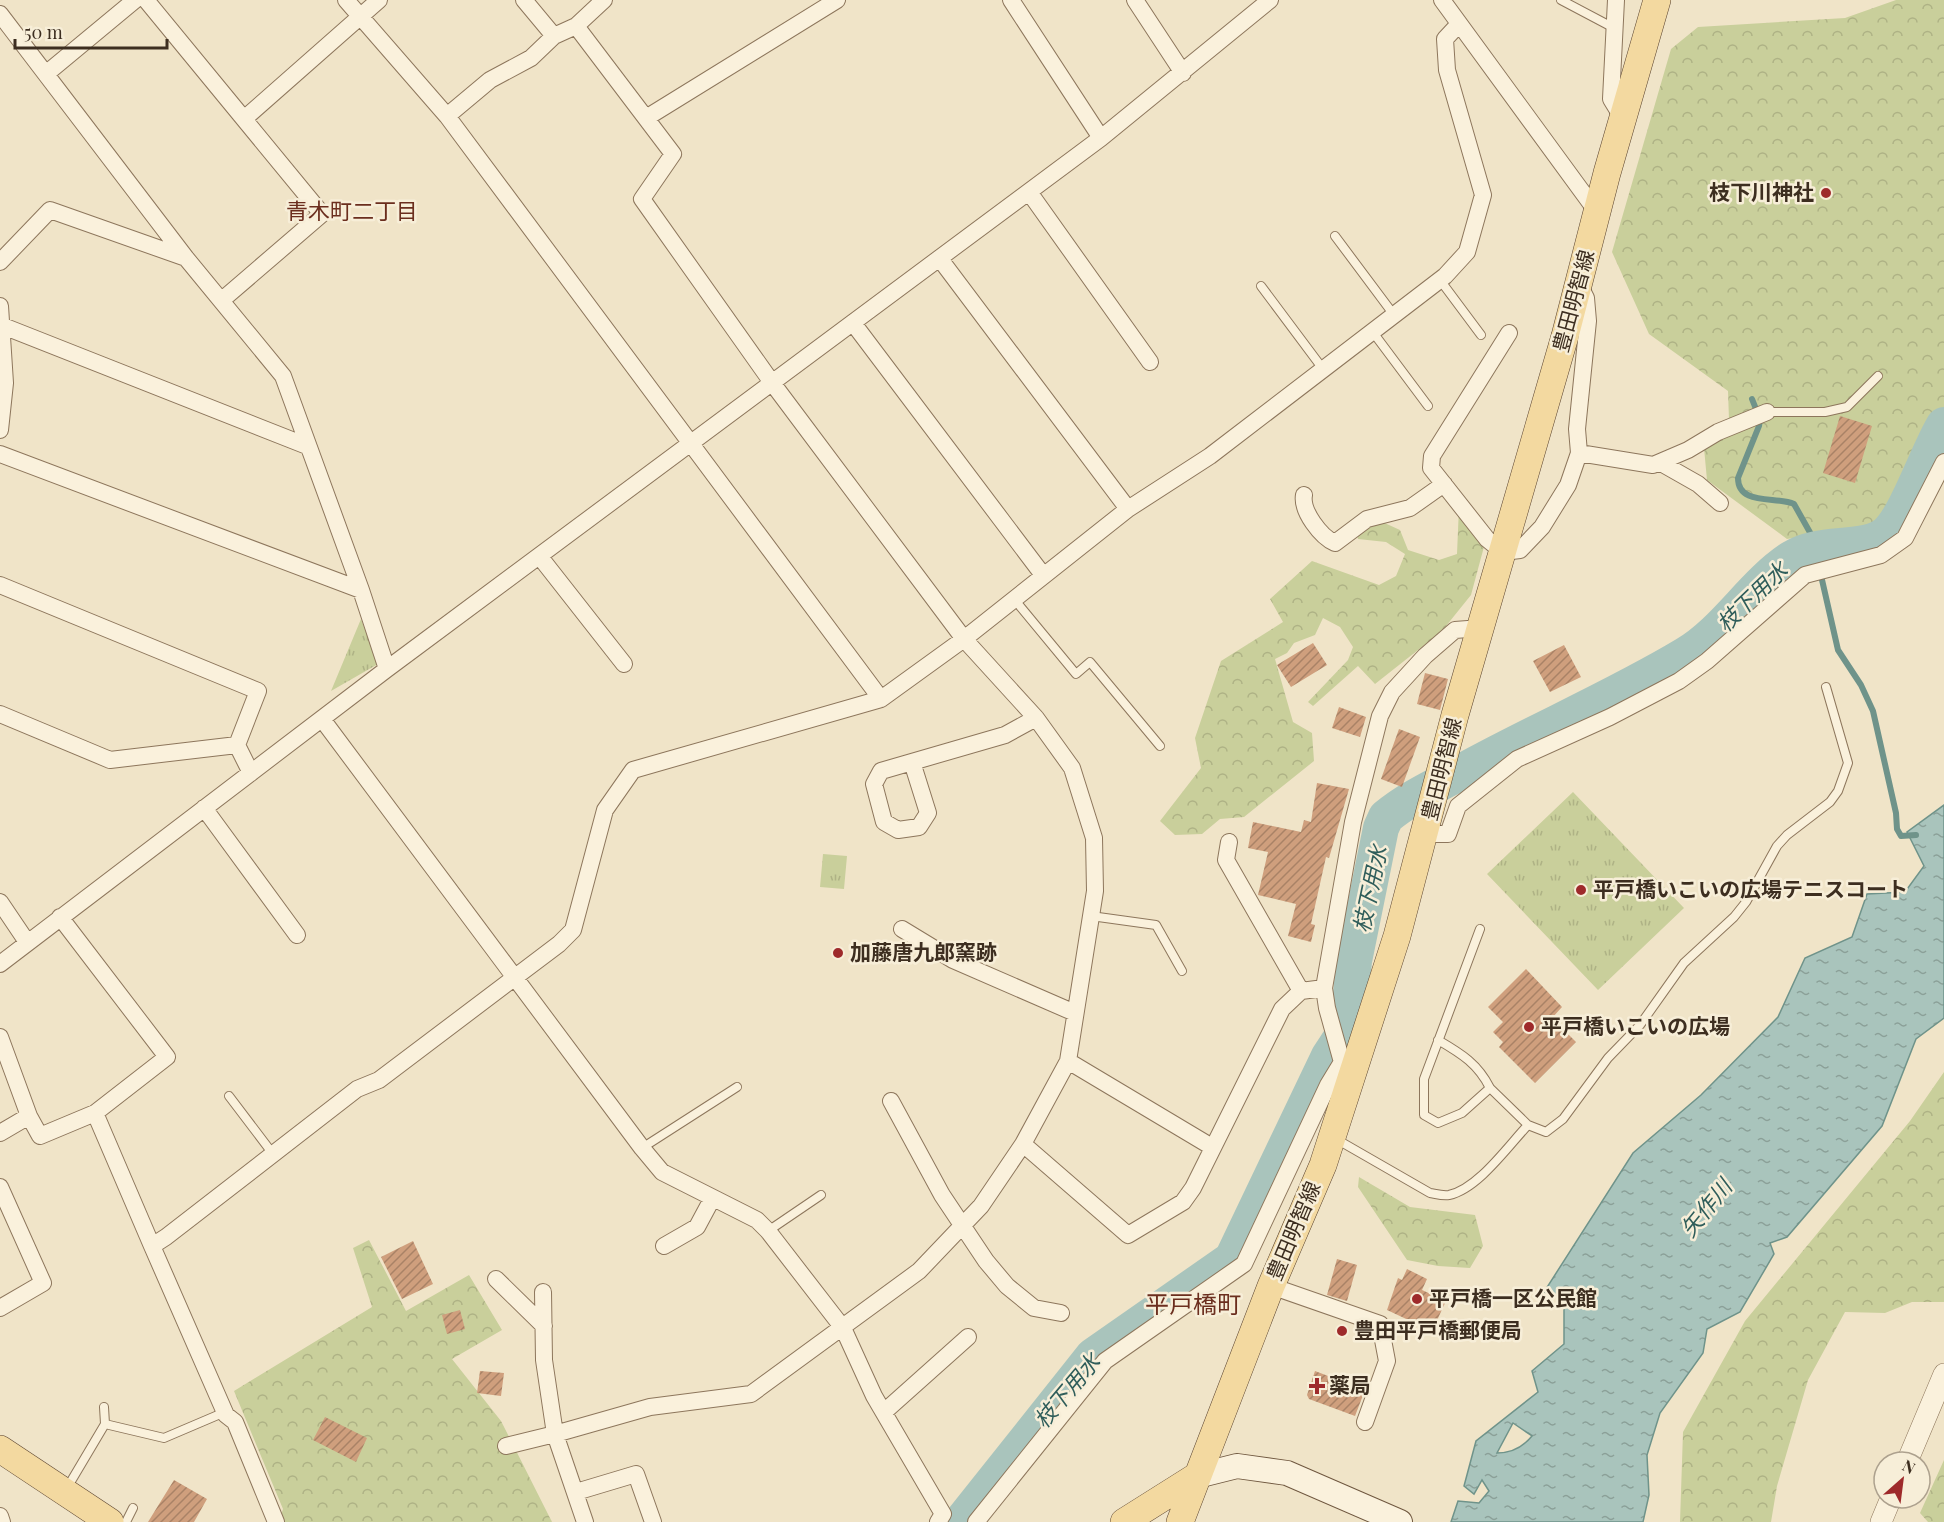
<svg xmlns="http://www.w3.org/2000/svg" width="1944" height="1522" font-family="'Playfair Display','Noto Sans JP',serif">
<defs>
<pattern id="forest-crowns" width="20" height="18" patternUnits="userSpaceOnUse" patternTransform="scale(1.5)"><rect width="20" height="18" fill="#c9cf9b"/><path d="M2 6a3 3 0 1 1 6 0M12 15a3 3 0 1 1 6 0" fill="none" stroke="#aeb285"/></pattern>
<pattern id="park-tufts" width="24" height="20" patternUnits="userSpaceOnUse" patternTransform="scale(1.5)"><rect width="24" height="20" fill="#c9cf9b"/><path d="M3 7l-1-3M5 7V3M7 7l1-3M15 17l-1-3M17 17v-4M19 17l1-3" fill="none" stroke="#aeb285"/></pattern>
<pattern id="water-ripples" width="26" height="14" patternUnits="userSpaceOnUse" patternTransform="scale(1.5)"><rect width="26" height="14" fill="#a9c4bc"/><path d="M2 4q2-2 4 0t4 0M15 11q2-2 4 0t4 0" fill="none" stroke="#8ba098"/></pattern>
<pattern id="building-hatch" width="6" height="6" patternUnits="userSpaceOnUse" patternTransform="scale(1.5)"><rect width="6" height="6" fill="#cf9f7d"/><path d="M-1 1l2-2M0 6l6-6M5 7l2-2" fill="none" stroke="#a98266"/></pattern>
</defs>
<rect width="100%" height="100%" fill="#f0e4c8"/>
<path fill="url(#forest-crowns)" d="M1896,0H1944V408L1895,515L1882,531L1857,539L1820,534L1787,539L1707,480L1704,448L1729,420L1728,391L1649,334L1612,252L1671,49L1698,27L1845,18Z
M1459,507L1485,543L1471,595L1442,631L1375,684L1358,666L1313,706L1308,702L1348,660L1353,647L1340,627L1323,618L1315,635L1294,643L1287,653L1275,659L1293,722L1312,733L1314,761L1244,817L1220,819L1202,834L1175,835L1160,821L1201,768L1195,738L1221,661L1283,622L1270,599L1312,561L1379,585L1396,576L1405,554L1386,542L1358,539L1356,530L1378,520L1400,530L1408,550L1439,560L1457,554Z
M1944,1072V1302H1912L1885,1313L1845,1312L1808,1380L1777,1486L1771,1522H1680L1683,1432L1745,1321L1910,1121Z
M1359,1177L1410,1207L1475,1215L1483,1246L1470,1268L1438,1266L1407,1260L1358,1187Z
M369,1240L406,1311L469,1275L502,1330L452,1359L501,1421L552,1522H279L283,1509L234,1391L372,1307L353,1248Z
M1944,1460V1522H1928L1920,1513Z"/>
<path fill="url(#park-tufts)" d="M361,619L378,664L331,691Z
M1573,792L1684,908L1598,990L1487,874Z
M823,854L847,856L844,889L820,887Z"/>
<path fill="url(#water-ripples)" stroke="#6f938a" stroke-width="1.5" fill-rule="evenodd" d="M1944,805V1018L1916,1039L1882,1126L1787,1237L1770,1243L1774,1254L1740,1312L1707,1329L1703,1353L1660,1413L1647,1455L1649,1495L1643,1522H1451L1458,1501L1479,1503L1489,1491L1482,1480L1474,1494L1464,1486L1476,1441L1538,1392L1532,1371L1564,1344V1298L1544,1292L1633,1153L1701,1095L1778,1017L1805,958L1852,937L1867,894L1905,892L1924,866L1907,832ZM1513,1423L1532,1436C1523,1447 1512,1453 1497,1453Z"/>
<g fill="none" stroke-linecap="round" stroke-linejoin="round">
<path stroke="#6f938a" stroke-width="6" d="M1752,399L1760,419L1759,426L1738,478C1738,506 1776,496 1794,504L1812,536L1838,650L1861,685L1873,711L1896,813L1897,829L1901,836L1916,835"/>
<path stroke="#a9c4bc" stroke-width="36" d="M961,1522L1093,1356L1232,1259L1329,1056L1348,1027L1354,961L1381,828L1386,817C1405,801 1429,789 1452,777C1528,734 1610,700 1685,655C1727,630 1751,585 1792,558C1820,540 1866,552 1887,533C1907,515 1928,451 1944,425"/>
</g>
<path fill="url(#building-hatch)" d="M1840,416L1872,426L1855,483L1823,473Z
M1313,643L1327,665L1291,687L1277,665Z
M1564,645L1581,677L1550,692L1533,661Z
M1425,673L1448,679L1440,710L1417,704Z
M1339,707L1366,717L1360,737L1332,728Z
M1399,729L1420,737L1402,787L1381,779Z
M1317,783L1349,789L1329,858L1326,857L1311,924L1315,925L1311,942L1288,936L1296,904L1258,895L1268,852L1248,848L1253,822L1301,832L1304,820L1311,822Z
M1526,969L1562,1007L1552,1018L1576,1042L1535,1083L1499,1047L1503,1042L1493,1032L1503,1022L1488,1007Z
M413,1241L433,1284L402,1299L381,1257Z
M1337,1259L1357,1265L1347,1301L1327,1295Z
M1407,1269L1427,1279L1422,1290L1446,1301L1432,1331L1387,1310L1398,1278L1402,1280Z
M460,1310L465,1329L447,1334L442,1315Z
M480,1371L504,1373L501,1396L477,1393Z
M1315,1371L1365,1390L1355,1416L1309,1399L1307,1395Z
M325,1417L367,1438L356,1462L313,1440Z
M174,1480L207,1499L194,1522H148Z"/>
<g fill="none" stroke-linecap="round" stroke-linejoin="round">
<g stroke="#8d765c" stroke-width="10">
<path id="service" d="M1561,0L1614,28
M1335,236L1394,315
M1440,280L1481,335
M1261,286L1323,369
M1372,331L1428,406
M1767,412H1825L1847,407L1878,376
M1014,599L1076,674L1090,662L1160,746
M1091,916L1156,925L1182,971
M1438,1040C1462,1054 1478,1064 1490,1088
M229,1096L273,1154
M1528,1125L1546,1132L1563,1119L1608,1058L1640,1025L1684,963L1734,917L1746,902L1777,846L1787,835L1830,802L1838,791L1848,763L1826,687
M1336,1139L1430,1193C1436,1194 1443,1196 1449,1195C1478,1189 1508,1146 1528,1125L1490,1088L1462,1113L1438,1123L1424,1115V1079L1480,929
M642,1148L737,1087
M768,1231L821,1195
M105,1424L164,1438L225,1412
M67,1488L105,1424L104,1407
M126,1522L133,1508"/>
</g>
<g stroke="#8d765c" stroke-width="18">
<path id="minor" d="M146,0L322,214L222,300
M346,0L447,116L881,699
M524,0L554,36
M1011,0L1101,138
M1135,0L1183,73
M1442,0L1597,212
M1616,0L1611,99L1622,117
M0,14L186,258L283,376L361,590L387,669
M576,26L673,154L642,199L773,384L964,639L1036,718L1072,768L1094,838L1095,891L1068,1061L1023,1144L1128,1235L1183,1202L1193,1188L1282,1009L1301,991L1324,988
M47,73L135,0
M447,116L490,80L531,58L554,36L576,26L604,0
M646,118L837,0
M244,119L379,0
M1029,192L1150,362
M0,262L50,210L186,258
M0,306L5,383L0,430
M853,323L1043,575
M3,326L307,446
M1509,333L1432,456L1431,468L1487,539L1503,552L1520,550L1542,527L1568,485L1579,453L1577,429L1588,321L1586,298L1580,286
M1579,453L1653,465L1688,450L1718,432L1767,412
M0,454L361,590
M1661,463L1698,484L1720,503
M1304,495C1301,511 1321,537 1335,543L1367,519L1410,508L1444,484
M1128,509L1210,456L1445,276L1467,252L1483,195L1447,70L1445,39L1459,24
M540,557L624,664
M0,585L258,691L237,745L110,760L0,714
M322,719L642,1148L662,1172L757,1220L768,1231L843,1328L874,1396L943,1514L938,1522
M237,745L251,773
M912,762L928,813L919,827L898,830L884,822L874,784L881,771L1005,735L1036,718
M204,808L297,935
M1426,834H1448L1458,806L1517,759L1610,717L1679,681L1707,661L1805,575L1881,555L1905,538L1944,462
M1229,842L1226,860L1301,991
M0,902L27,942
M902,929L953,960L1075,1013
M0,964L387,669L1101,138L1270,0
M0,1037L29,1116L40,1136L95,1113L167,1057L60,917
M1068,1061L1212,1147
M1352,1066L1342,1062L1327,1008L1324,988L1353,822L1380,716L1392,692L1425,656L1455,630L1481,628
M891,1101L942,1195L986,1261L1007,1286L1034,1308L1061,1313
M95,1113L152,1246L166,1237L357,1089L379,1080L559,944L573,930L605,810L633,770L881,699L964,639L1128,509L940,259
M0,1133L29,1116
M0,1187L43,1283L0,1308
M152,1246L226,1415L235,1422L276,1522
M664,1246L697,1227L712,1199
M496,1279L544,1326
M1271,1286L1380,1324L1387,1361L1365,1422
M884,1412L968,1337
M506,1446L555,1434L544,1360L543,1292
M576,1492L636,1474L653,1522
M0,1516L2,1522
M585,1522L555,1434L650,1407L751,1394L919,1271L981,1206L1023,1144
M976,1522L1105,1361L1244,1264L1328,1085L1342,1062"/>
</g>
<g stroke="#8d765c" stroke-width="22">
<path id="tertiary" d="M1907,1462L1944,1374
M1881,1522L1891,1498"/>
</g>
<g stroke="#6f573f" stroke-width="26">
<path id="secondary" d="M1197,1476L1237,1466L1287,1473L1400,1522"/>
</g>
<g stroke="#5b4430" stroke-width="28">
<path id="primary" d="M0,1449L110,1522
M1124,1522L1197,1476
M1180,1522L1271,1286L1323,1165L1397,936L1455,715L1565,336L1607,173L1657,0"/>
</g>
<use href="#service" stroke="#faf1dc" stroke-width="8"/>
<use href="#minor" stroke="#faf1dc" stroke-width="16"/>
<use href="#tertiary" stroke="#faf1dc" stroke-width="21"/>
<use href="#secondary" stroke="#faf1dc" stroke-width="24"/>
<use href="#primary" stroke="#f3d9a0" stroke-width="27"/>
</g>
<g fill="#9e2a2b" stroke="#f7eed8" stroke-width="2">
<circle cx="1826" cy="193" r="6"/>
<circle cx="1581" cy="890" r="6"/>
<circle cx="838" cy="953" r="6"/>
<circle cx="1529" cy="1027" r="6"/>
<circle cx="1417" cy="1299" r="6"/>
<circle cx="1342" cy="1331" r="6"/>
<path d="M1314 1377h6v6h6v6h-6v6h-6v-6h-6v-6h6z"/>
</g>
<g text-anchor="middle" stroke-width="5" stroke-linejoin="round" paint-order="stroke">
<g font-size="21" font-weight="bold" fill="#3d2e20" stroke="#f7eed8" text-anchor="start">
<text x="1814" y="200" text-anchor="end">枝下川神社</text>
<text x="1593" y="897">平戸橋いこいの広場テニスコート</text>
<text x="850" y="960">加藤唐九郎窯跡</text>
<text x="1541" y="1034">平戸橋いこいの広場</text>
<text x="1429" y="1306">平戸橋一区公民館</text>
<text x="1354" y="1338">豊田平戸橋郵便局</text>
<text x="1329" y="1393">薬局</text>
</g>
<g font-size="21" fill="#3d2e20" stroke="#f7eed8">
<text transform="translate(1574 301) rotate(-75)" y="7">豊田明智線</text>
<text transform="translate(1442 769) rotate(-76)" y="7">豊田明智線</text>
<text transform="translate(1294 1231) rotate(-67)" y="7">豊田明智線</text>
</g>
<g font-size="22" fill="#6b2e1e" stroke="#f7eed8">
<text x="352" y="219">青木町二丁目</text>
</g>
<g font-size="22" font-style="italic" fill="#2f5d5a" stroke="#f7eed8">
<text transform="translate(1752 597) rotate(-44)" y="8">枝下用水</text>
<text transform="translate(1370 889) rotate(-78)" y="8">枝下用水</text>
<text transform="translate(1706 1208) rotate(-51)" y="8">矢作川</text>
<text transform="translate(1067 1391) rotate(-50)" y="8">枝下用水</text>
</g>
<g font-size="24" fill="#6b2e1e" stroke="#f7eed8">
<text x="1193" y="1313">平戸橋町</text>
</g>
</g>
<g transform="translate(1902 1480) rotate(28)"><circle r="28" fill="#f7eed8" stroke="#ada18e" stroke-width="1.5"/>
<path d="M0-4.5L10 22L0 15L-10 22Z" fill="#9e2a2b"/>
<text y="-9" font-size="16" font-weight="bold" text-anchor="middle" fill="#3d2e20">N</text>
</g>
<path d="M15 39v9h152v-9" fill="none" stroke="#3d2e20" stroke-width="3"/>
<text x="24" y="39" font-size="18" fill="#3d2e20" stroke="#f7eed8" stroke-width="4.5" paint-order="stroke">50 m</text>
</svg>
